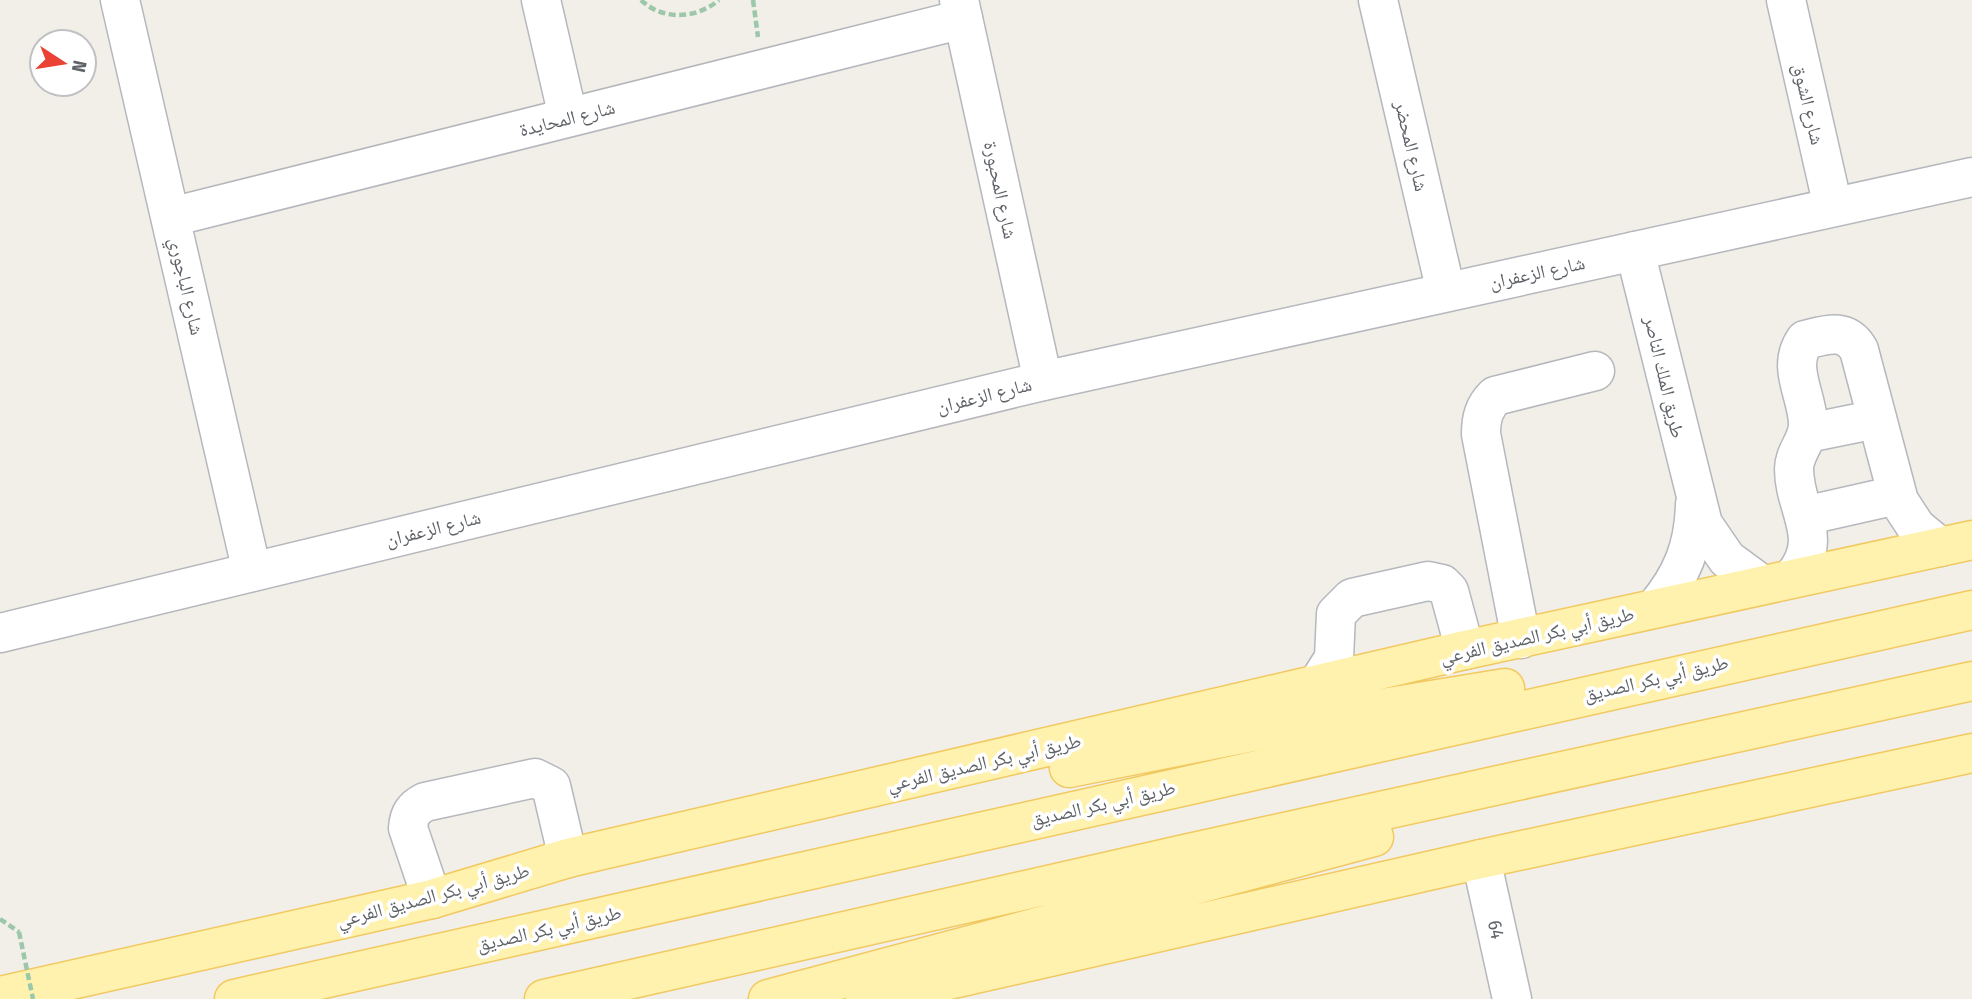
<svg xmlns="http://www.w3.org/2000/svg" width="1972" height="999" font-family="'Fira Sans Condensed','Noto Naskh Arabic',sans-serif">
<rect width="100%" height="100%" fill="#f1efe8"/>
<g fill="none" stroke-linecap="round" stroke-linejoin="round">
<g stroke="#b5b8bc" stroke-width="41">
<g id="minor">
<path d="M120,0L252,572"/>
<path d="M541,0L568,117"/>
<path d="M959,0L1043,381"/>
<path d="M1378,0L1446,292"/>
<path d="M1786,0L1833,207"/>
<path d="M171,217L963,19"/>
<path d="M1635,251L1703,524L1727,559L1761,584"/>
<path d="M1808,433L1877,419"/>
<path d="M1804,516L1897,495"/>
<path d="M1793,577C1826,538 1794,510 1794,469C1794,452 1809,440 1808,423C1807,394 1786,367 1805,340C1826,335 1846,327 1859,350L1899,501L1916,527L1940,547"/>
<path d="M1655,608C1682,576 1694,546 1695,504"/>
<path d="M0,633L1043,381L1972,177"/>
<path d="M1521,639L1481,434C1481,418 1484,407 1495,396L1595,371"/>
<path d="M1317,685L1334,658L1336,614L1352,598L1428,581L1442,584L1449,591L1465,650"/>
<path id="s1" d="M1481,859L1512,999"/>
<path d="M432,899L408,828C409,815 413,808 425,802L535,778L551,786L568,858"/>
</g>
</g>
<g stroke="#f2c960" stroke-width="41">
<path id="major" d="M1069,768L1334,716L1505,688
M0,996L432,899L568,858L1465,650L1972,540
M234,999L1972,610
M544,999L1189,853L1972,681
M768,999L1374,837
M865,999L1481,859L1972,753"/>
</g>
<path stroke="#9cc7a9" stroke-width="4.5" stroke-dasharray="7 3.5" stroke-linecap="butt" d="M641,0C663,21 696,19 719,0
M753,0L758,37
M0,919L19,932"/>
<use href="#minor" stroke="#fff" stroke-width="38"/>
<use href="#major" stroke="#fff2af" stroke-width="38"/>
<path stroke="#9cc7a9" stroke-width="4.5" stroke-dasharray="7 3.5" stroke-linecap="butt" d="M19,932L33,999"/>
</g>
<g text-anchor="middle" stroke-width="7" stroke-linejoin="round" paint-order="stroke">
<g font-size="19" fill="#5f6368" stroke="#fff">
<text transform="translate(1809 104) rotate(77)" y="7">شارع الشوق</text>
<text transform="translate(567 118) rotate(-14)" y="7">شارع المحايدة</text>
<text transform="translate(1412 146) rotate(77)" y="7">شارع المحضر</text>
<text transform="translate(1001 190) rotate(78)" y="7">شارع المحبورة</text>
<text transform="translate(1537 272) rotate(-12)" y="7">شارع الزعفران</text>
<text transform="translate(187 286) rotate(77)" y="7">شارع الباجوري</text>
<text transform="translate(1665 377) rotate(77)" y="7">طريق الملك الناصر</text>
<text transform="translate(984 395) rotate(-14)" y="7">شارع الزعفران</text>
<text transform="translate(433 528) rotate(-14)" y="7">شارع الزعفران</text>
<text transform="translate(1537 635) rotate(-13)" y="7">طريق أبي بكر الصديق الفرعي</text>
<text transform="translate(1656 678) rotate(-13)" y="7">طريق أبي بكر الصديق</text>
<text transform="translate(984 762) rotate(-13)" y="7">طريق أبي بكر الصديق الفرعي</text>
<text transform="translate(1103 803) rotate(-13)" y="7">طريق أبي بكر الصديق</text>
<text transform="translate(433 895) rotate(-15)" y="7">طريق أبي بكر الصديق الفرعي</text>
<text transform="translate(549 928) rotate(-13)" y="7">طريق أبي بكر الصديق</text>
<text dy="7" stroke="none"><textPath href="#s1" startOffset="72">64</textPath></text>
</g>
</g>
<g transform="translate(63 63) rotate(102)"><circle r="33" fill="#ffffff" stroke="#bfc1c3" stroke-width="2"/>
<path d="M0-5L12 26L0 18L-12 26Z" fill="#ea4335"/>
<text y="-10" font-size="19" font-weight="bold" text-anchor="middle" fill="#5f6368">N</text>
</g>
</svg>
